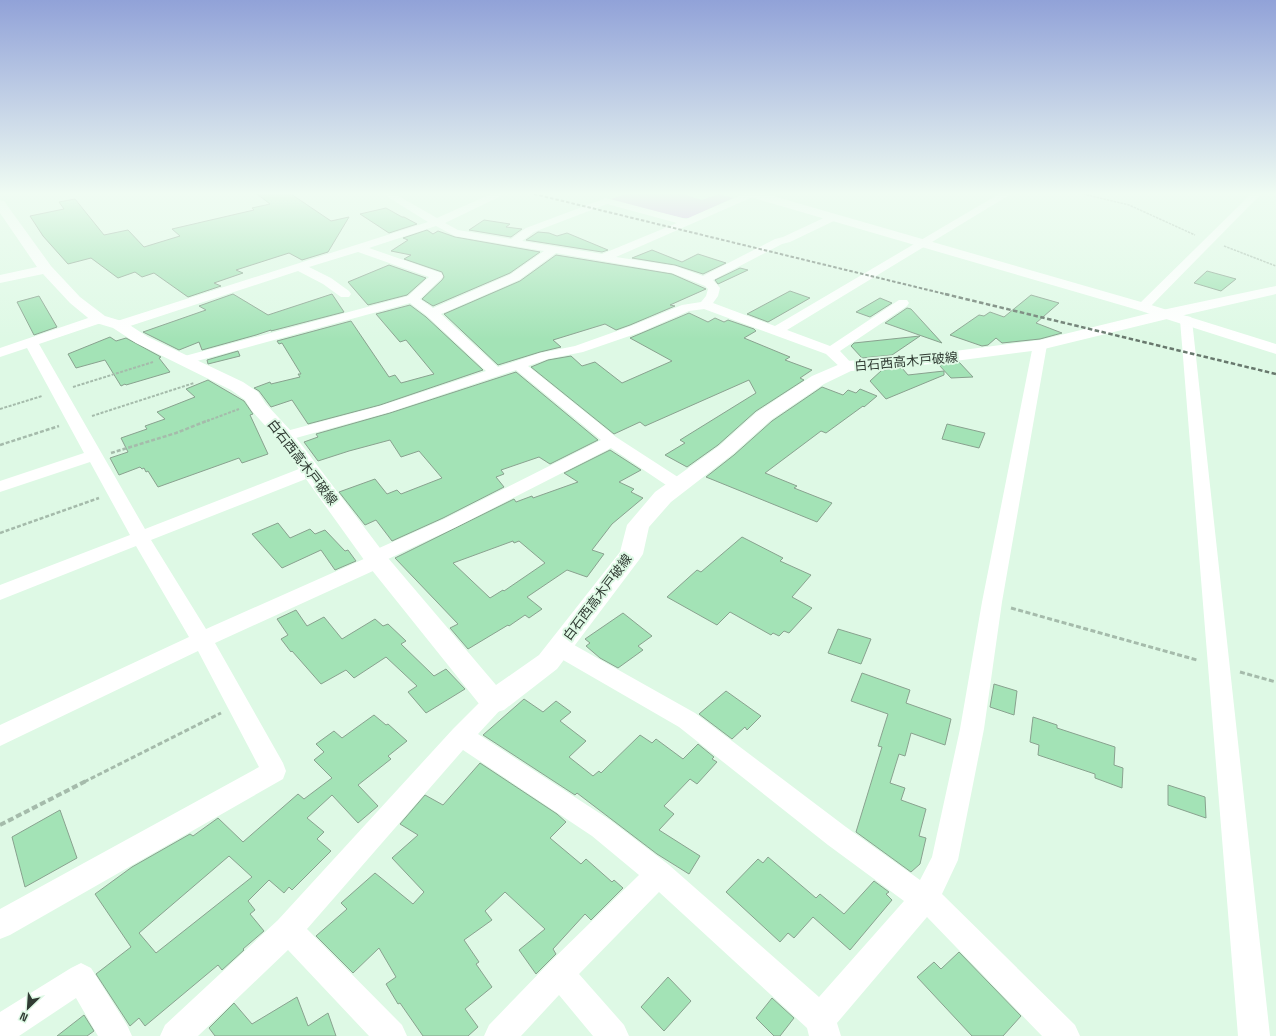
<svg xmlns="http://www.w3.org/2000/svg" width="1276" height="1036" font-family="'Space Grotesk','Noto Sans JP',sans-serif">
<rect width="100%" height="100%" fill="#def9e5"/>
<path fill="#dab3e9" d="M626,194H682L702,200L719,194L733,198L689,218H683L618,203L611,199Z"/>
<path fill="#a3e3b6" stroke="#89a28f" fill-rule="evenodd" d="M257,194H291L331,221L349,217L328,252L302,260L289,253L236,270L243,273L214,283L221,286L188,297L154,273L142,277L135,272L118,278L91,258L68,264L43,236L30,216L64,209L59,202L75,199L104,235L128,230L144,247L180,236L172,229L254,210L252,208L270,204Z
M386,208L402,217H404L417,224L389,233L360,214Z
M484,220L510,224L506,227L522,229L511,237L469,230Z
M427,230L433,234L438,231L455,237L540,252L510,273L433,306L422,299L442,280L444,277L442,272L404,259L411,255L391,251L408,240L403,238Z
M538,232L549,233L557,236L567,233L608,250L602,252L526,240Z
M652,250L682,262L698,254L726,263L703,274L675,265L632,258Z
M556,255L672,274L706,289L670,305L675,306L630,325L616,330L605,324L553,340L561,347L540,352L498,365L444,314L520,281Z
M389,265L426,278L407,295L368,305L348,282Z
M740,268L748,270L718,284L715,280Z
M1207,271L1236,279L1221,291L1194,283Z
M790,291L810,298L768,322L747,314Z
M233,294L268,315L332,294L344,312L271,331V330L256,335L202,350L199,342L179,350L143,332L206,310L199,306Z
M1031,295L1059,303L1036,323L1062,333L1040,339L1002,343L996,338L988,345L982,346L950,335L979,315L984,316L990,312L1004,317Z
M39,296L57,327L34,335L17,302Z
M880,298L892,303L870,317L856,312Z
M410,305L426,317L483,370L380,405L308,424L292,400L271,407L259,391L254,388L270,382L271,384L300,377L298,374H301L282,343L279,344L277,341L351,321L389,377L395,375L401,383L434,374L406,340L400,342L376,314Z
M907,308L911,309L942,343L885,323Z
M689,313L708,322L715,318L724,322L728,320L754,329L756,331L744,338L790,357L785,360L812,370L800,378L804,380L756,411L718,445L687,467L665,455L685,443L680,440L756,393L749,380L645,426L640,422L614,434L531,367L548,360L571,356L582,366L595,362L622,383L672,361L630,338Z
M920,336L892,355L862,358L851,346L854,343Z
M110,337L116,341L126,338L161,357L159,358L170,372L126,385L125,384L121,386L105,360L76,368L68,354Z
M238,351L240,356L208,364L207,360Z
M959,362L973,377L951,378L939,365Z
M902,368L908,375L944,371V375L886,399L870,381L882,370Z
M516,372L598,440L550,464L539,457L501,470L504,474L496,477L504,487L443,518L392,541L376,520L365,525L339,492L375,479L387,494L397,490L401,494L442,478L419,451L401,457L390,440L349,451L318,461L304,442L318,437L316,434L390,413Z
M208,380L244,401L253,414L250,415L268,454L242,463L239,458L158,487L148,471L146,472L144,468L142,469L140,467L119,475L110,458L128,452L121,438L147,429L145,426L165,419L157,412L195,397L186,389Z
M822,387L843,395L848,390L856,393L860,389L877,396L864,407L863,406L826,433L821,431L765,473L797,486L794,488L832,503L817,522L706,477L734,455L772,421Z
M947,424L985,433L979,448L942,439Z
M610,450L641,470L619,482L634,489L631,492L643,498L612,524L592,550L604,554L587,577L567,570L527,597L542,609L529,618L525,615L509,626L508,625L468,649L450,628L458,624L395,558L514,499L516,502L532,496L533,498L578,482L564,473ZM513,541L514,543L519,541L545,563L504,591L503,590L490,598L453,563Z
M278,523L290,538L310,529L315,534L325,530L345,551L348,550L356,561L335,570L321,550L282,568L252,534Z
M742,537L783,558L780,561L811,575L792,597L812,608L789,633L784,631L779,636L773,633L771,635L730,612L717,625L667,597L697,570L701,572Z
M296,610L307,626L324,617L342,639L375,619L383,626L388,624L406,641L401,644L434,676L446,669L465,689L426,713L408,692L417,686L386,657L354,678L346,670L321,684L292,651L291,652L281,639L288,635L277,619Z
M623,613L652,636L638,646L643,650L618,668L600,658L586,646L590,643L585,639Z
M838,629L871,639L861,664L828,653Z
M862,673L910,690L906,703L951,719L945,745L911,733L905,756L899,754L890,783L905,788L901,800L926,809L919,836L926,838L920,864L911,872L856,832L882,747L878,746L888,714L851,701Z
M994,684L1017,691L1014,715L990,707Z
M726,691L761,716L747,730L745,727L732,739L699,714Z
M524,699L543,712L556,701L571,712L560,721L586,741L569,757L593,776L599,771L601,773L640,735L652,743L656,739L683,759L698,744L714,757L712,759L717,762L697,784L690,779L664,806L674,814L659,830L700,856L689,874L657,854L577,793L575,795L483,735Z
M374,715L386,725L388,724L407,741L388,756L391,759L358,785L378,806L358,823L332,795L307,818L324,832L317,839L331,851L292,890L289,887L284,893L269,880L248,901L255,910L250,914L264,931L243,949L244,950L222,970L218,965L145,1026L139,1018L130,1026L96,974L131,947L95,894L132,867L190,834L193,836L218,818L243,842L298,794L304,799L332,778L314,760L324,752L316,744L334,731L342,738ZM229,856L252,877L156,953L139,933Z
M1033,717L1057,725V728L1115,747L1114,765L1123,768L1122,788L1095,778V774L1038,755L1039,745L1030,742Z
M480,763L557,814L566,822L550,838L581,864L586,859L612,882L614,880L623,888L591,920L585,914L553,949L556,954L536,974L519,950L545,929L505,892L485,911L492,920L464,940L479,962L476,964L492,987L465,1009L478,1027L468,1036H423L400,1003L398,1004L386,984L396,977L379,948L353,973L316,936L347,909L341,903L375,873L413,904L424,892L392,858L418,835L400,824L425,795L443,805Z
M1168,785L1205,797L1206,818L1168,805Z
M60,810L77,858L25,887L12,837Z
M768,857L816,898L820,894L844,914L874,881L889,892L886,894L892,900L850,950L813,917L794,938L788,933L780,942L726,892L758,859L763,863Z
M959,952L1021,1016L1003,1036H972L917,977L934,962L941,969Z
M668,977L691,1001L664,1031L641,1007Z
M297,997L308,1026L328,1013L336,1036H215L209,1028L234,1003L252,1024Z
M772,998L794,1018L780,1036H774L756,1018Z
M84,1015L94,1031L87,1036H57Z"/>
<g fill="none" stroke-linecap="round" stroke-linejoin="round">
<path stroke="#a5bbab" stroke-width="1.5" stroke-dasharray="2.5 1" stroke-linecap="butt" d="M1083,194L1129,205L1195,235
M1224,246L1276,266"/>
<path stroke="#a5bbab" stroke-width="2" stroke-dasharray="3 1.5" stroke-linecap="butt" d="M73,387L153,362
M0,409L42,396
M92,416L194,383
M207,421L239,409"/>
<path stroke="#a5bbab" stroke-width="2.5" stroke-dasharray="4 2" stroke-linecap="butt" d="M0,445L59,426
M111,453L176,433L209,420
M0,533L99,498"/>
<path stroke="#a5bbab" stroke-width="3" stroke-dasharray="5 2.5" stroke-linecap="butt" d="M1011,608L1197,660
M1240,672L1276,682
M84,782L221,713"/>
<path stroke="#a5bbab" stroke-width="4" stroke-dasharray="6 3" stroke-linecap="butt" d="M0,825L86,781"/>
<path fill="#fff" fill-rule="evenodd" d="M383,194H395L437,218L491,194H503L501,196L445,223L458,230L511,239L526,228L606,198L686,219L744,194H757L755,196L616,257L675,266L703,276L775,239L783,237L830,215H838L839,217L838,219L790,242L782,244L713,280L720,288L718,296L713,303L775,326L999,194H1011L787,330L830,346L899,300H907L909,303L907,306L840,351L854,366L852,369L847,370L842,369L826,354L704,309L689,311L641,332L583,352L548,359L528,366L616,437L684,481L687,485L684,489L678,490L672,489L611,448L456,527L386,560L384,566L215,643L283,763L286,771L283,779L10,935L0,939V909L259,767L198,651L0,746V725L189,637L136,546L0,600V585L130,535L90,462L0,492V481L84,453L27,348L0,357V348L94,316H104L105,319L104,322L39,344L145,529L304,467L310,466L316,467L318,471L316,475L151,540L206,629L366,558L368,553L444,519L601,440L516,370L390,412L285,441L279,439L277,436L279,433L380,406L486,371L427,316L410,303L186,364L181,363L179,360L181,357L408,296L429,277L358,252L309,267L331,278L349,291L351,294L349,297H341L323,284L298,271L124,328H114L112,325L114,322L428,222ZM607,204L677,223L602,254L522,241L534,232ZM436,226L455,236L544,251L511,274L433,308L420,299L441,279L443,276L441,273L369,248ZM556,253L672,273L705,286L708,289L706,296L701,302L682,305L631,326L575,346L540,353L498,367L441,314L519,280Z
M1251,194H1261L1147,310H1139L1137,307L1139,304Z
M1186,316L1191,317L1192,320L1270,1036H1238L1180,320L1181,317Z
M1040,341L1045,342L1047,345L1002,602L984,729L958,860L942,894L1075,1025L1080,1036H1042L927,917L837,1023L841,1036H809L807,1028L659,892L579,974L624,1025L629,1036H593L559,995L521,1036H484L489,1025L549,963L639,875L592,836L463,750L307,929L402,1025L407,1036H369L288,950L198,1036H160L165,1025L278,920L453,729L486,696L494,693L502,696L505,702L502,708L478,734L610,820L669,865L819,997L904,901L828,845L679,727L551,653L548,647L551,641L559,639L567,641L695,713L846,827L920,880L932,857L960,729L982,602L1033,345L1035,342Z
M81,963L91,968L127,1025L132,1036H98L76,998L19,1036H0V1012L71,968Z"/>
<path fill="#fff" fill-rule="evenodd" d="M748,194H766L1148,304L1276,344V354L1138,310L750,197Z"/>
<path fill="#fff" fill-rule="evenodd" d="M0,200L4,201L51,266L80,297L105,316L125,322L148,337L243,382L258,392L266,404L292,432L383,552L496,685L539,655L620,552L627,525L655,492L719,446L757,412L812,376L847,361L932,354L1040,340L1167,309L1276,286V294L1167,319L1040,350L932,364L851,371L824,384L771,420L733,454L671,502L649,527L643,554L639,560L557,669L504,710L494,713L484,710L367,564L278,440L252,411L245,400L231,390L136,343L113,328L93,322L70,303L43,274L0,283V275L37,267L0,213Z"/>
<path stroke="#68786d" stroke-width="2" stroke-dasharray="3.5 2" stroke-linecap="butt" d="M534,194L949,295"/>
<path stroke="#68786d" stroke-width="2.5" stroke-dasharray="4.5 2.5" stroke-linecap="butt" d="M945,294L1276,374"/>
</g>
<linearGradient id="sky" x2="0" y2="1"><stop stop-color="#91a2d8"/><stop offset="0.57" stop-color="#f0fcf3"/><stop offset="1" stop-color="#f0fcf3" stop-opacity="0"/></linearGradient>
<rect width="1276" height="339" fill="url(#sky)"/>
<g text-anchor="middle" stroke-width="4" stroke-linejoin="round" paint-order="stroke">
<g font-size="13" fill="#303b33" stroke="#def9e5">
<text transform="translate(906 361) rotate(-5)" y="5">白石西高木戸破線</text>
<text transform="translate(303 462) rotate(52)" y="5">白石西高木戸破線</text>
<text transform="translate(597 597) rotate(-53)" y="5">白石西高木戸破線</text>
</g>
</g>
<g transform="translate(28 1008) rotate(205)" stroke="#def9e5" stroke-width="3" paint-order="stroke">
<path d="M0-3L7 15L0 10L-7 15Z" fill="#303b33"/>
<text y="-6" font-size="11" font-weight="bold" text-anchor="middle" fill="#303b33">N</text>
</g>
</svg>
